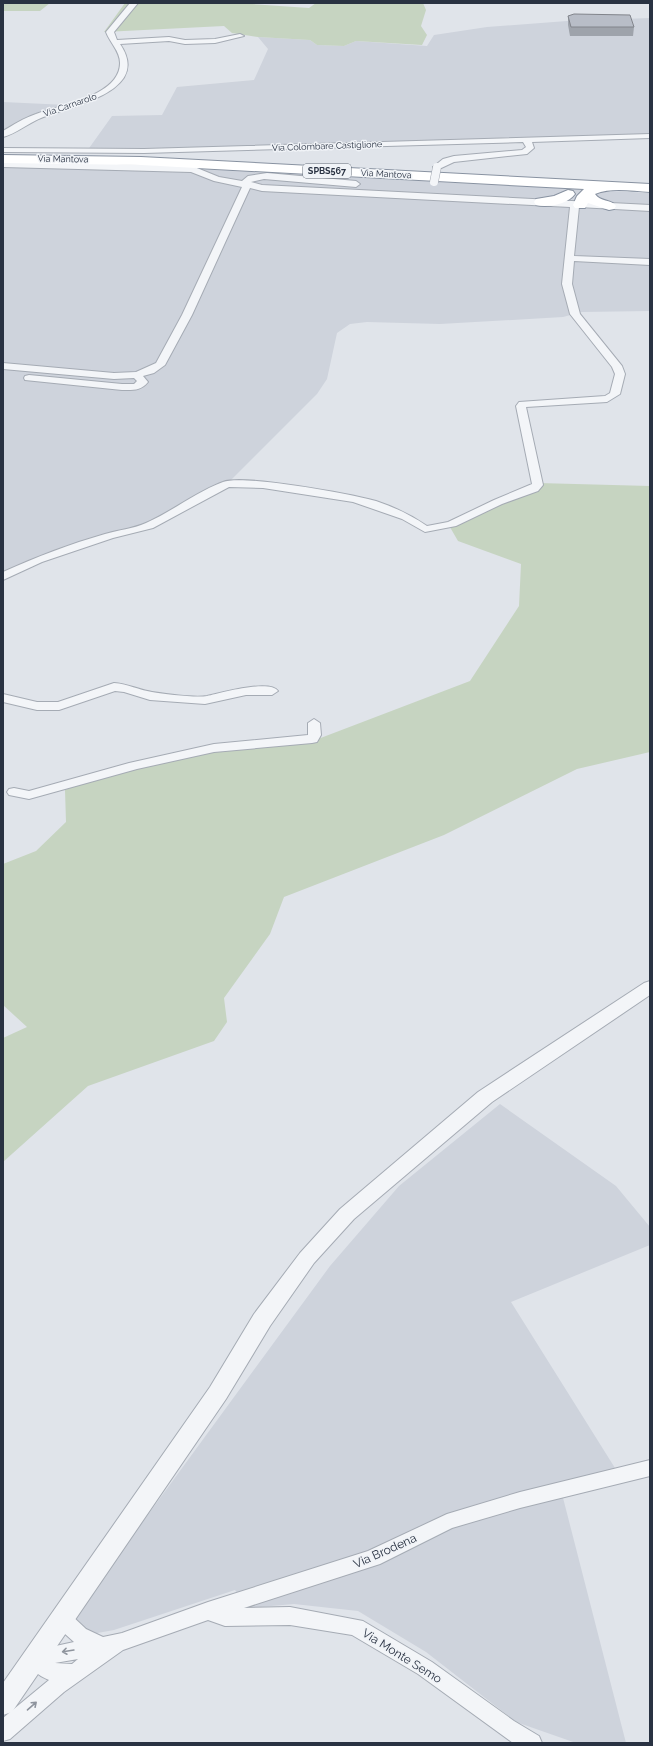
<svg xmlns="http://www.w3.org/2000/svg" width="653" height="1746" font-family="Raleway,sans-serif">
<rect width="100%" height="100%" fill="#e0e4ea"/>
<path fill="#ced3dc" d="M650,18V136L87,151L112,116L162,115L177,87L254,80L268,49L258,37L310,40L317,45L344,46L356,41L427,46L434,35L487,27L567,21Z
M3,102L67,105L3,135Z
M3,164L192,169L650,193V311L582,312L563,317L440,324L367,322L350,324L337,333L327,379L317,394L227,484L149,526L109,536L3,576Z
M500,1104L616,1186L650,1227V1245L511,1302L620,1476L561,1490L626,1743H576L516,1722L426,1652L358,1611L294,1604L248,1608L235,1590L114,1630L92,1634L79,1628L73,1617L330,1266L399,1186Z"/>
<path fill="#c6d4c1" d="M3,3H50L40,11H3Z
M125,3H236L309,8L316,3H423L426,10L421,26L427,35L422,45L356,41L344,46L317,45L310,40L258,37L232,33L224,26L104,32Z
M538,483L650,486V752L577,769L444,835L284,897L270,934L224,998L227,1022L214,1041L88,1086L3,1162V1038L27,1027L3,1005V864L36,851L66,822L65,790L102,776L207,750L318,739L470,681L519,606L521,564L458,541L447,522Z"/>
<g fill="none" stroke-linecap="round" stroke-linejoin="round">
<g stroke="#a5abb4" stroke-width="2">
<path id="minor" d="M130,3H138L114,32L117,40L169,37L185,40L215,39L240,34L244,36L215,43L185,44L169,41L120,44C153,92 70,106 41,118C28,123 16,134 3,137V131C13,125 24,118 36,114C60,105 120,96 120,63C120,51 110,43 106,32Z
M650,134V138L532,142L534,148L527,154L454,162L437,170L433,167L443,159L454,156L522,150L526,147L523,142L144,153L3,152V148L144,149Z
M3,161L192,166L219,177L242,181L248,176L267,173L356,181L360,184L356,187L264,179L251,182L262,185L650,205V211L579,207L574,256L650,259V265L574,261L572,284L580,314L622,366L625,374L620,394L607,402L526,407L543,485L538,491L502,504L456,526L425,532L402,519L353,502L263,488L229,487L153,528L113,538L42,562L3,580V572C36,557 70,544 105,534C118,530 133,529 146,523C173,511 196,492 223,482C243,474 351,494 376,501C394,507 411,515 427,526L448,522L494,500L532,484L516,406L519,402L605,396L610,393L615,374L612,367L570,314L562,284L570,207L262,191L250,188L192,315L165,365L154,373L143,376L148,382C141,391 133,390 122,390L25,380L24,378L25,376L29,375L122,384H134L137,381L134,378L114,379L3,369V363L114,373L136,372L156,363L182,315L242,187L214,181L191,172L3,167Z
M114,683C128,684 139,690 152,692C165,694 196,698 207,696C220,693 270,679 278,691L272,695H246L205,704L150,700L124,692L115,691L59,710H37L3,702V694L37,702H58Z
M314,719L320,723L321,735L317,742L312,743L214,752L137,769L29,799L9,795L7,792L9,789L14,788L29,791L129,763L214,744L308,735V723Z
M650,1460V1476L520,1508L452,1528L380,1564L244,1608L290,1607L363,1621L432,1662L514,1721L539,1736L542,1743H513L418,1674L352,1635L290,1625L225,1626L208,1620L123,1650L64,1692L10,1739L3,1741V1718L49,1680C38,1676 30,1668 25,1658L28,1652L74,1642L55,1625L52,1619L55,1613L62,1610L69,1613L86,1629L103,1637L122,1633L208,1602L368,1551L447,1514L520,1492ZM78,1659L72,1664L55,1663Z"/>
</g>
<g stroke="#a5abb4" stroke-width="2">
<path id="tertiary" d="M650,981V995L492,1102L354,1219L314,1263L270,1326L226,1399L12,1712L3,1715V1683L210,1387L254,1314L300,1253L340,1209L478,1092L644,983Z"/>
</g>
<g stroke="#8892a1" stroke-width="2">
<path id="trunk" d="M3,155L141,157L650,184V192C632,191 612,187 595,194C600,202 611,199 616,206L614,209L609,210L588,203L585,208H575L573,205L577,196L584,189L141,165L3,163Z
M568,190L573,191L575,194C568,204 548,208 536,205L534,202L536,199L554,196Z"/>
</g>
<use href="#minor" fill="#f3f5f8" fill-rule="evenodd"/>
<use href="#tertiary" fill="#f3f5f8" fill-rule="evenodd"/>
<use href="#trunk" fill="#fff" fill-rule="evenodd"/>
<g stroke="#a5abb4" stroke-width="9" stroke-linecap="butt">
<path id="minor-bridge" d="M434,182L437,167"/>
</g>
<use href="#minor-bridge" stroke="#f3f5f8" stroke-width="8"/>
</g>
<path fill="#9ea3ab" d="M568,16L634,27L633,36H570L568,25Z"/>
<path fill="#b8bdc7" stroke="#81848b" d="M574,14L630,15L634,27H571L568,16Z"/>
<defs><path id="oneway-shaft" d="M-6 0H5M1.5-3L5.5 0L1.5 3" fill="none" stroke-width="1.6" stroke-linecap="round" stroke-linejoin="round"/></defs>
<g stroke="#8e949d">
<use href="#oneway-shaft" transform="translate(68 1651) rotate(171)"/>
<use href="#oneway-shaft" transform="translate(32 1706) rotate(-41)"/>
</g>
<g text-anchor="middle" stroke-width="3" stroke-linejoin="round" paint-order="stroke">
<g font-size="9" fill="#293242" stroke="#f0f3f7">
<text transform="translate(70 105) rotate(-19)" y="3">Via Carnarolo</text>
<text transform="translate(327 146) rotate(-2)" y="3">Via Colombare Castiglione</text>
<text transform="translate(63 159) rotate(1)" y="3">Via Mantova</text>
<text transform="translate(386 174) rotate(3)" y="3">Via Mantova</text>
</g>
<rect fill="#f0f3f7" stroke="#656c78" stroke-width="1" x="303" y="164" width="48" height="14" rx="3"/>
<g font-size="9" font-weight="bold" fill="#293242">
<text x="327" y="174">SPBS567</text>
</g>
<g font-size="12" fill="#293242" stroke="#f0f3f7">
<text transform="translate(385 1551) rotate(-24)" y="4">Via Brodena</text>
<text transform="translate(402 1656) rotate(32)" y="4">Via Monte Semo</text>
</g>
</g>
<rect width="653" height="1746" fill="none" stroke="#293242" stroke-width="8"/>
</svg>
